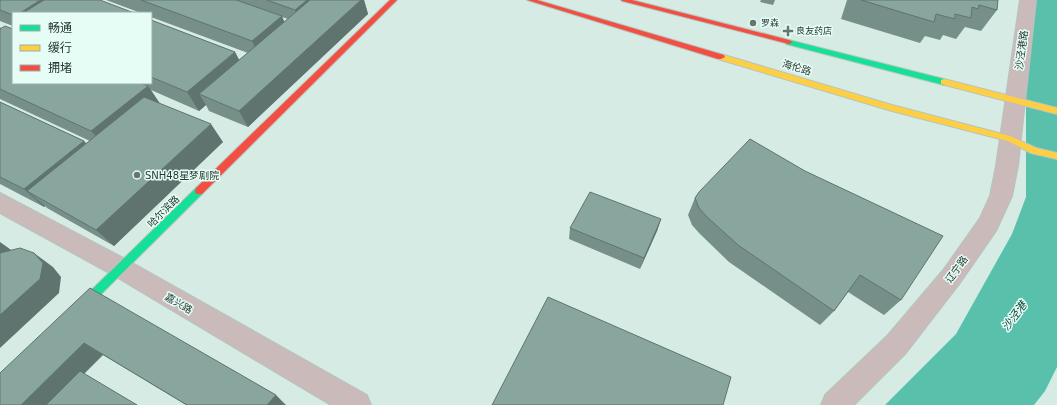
<svg xmlns="http://www.w3.org/2000/svg" width="1057" height="405" font-family="'DejaVu Sans','Noto Sans SC',sans-serif">
<rect width="100%" height="100%" fill="#d6ebe4"/>
<path fill="#59c1ab" d="M1036,0H1057V367L1045,391L1034,405H885L956,334L1012,234L1026,197V87Z"/>
<g fill="none" stroke-linecap="round" stroke-linejoin="round">
<g stroke="#b5c5c0" stroke-width="2">
<path id="street" d="M1020,0H1036L1018,166L1012,196L996,231L960,283L906,353L854,405H821L825,395L888,335L944,269L980,218L990,196L996,166Z
M0,193L129,261L367,395L371,405H331L113,275L0,213Z"/>
</g>
<g stroke="#b5c5c0" stroke-width="2">
<path id="fast" d="M786,40H789L944,79L948,82L944,85L786,44Z
M199,187L202,188L203,191L202,194L79,316L75,318L71,316L70,313L71,310L196,188Z"/>
</g>
<g stroke="#b5c5c0" stroke-width="2">
<path id="slow" d="M718,55H724L892,105L1010,136L1036,148L1057,153V159L1031,153L1008,141L892,111L718,59Z
M944,79L1057,108V114L941,84V80Z"/>
</g>
<g stroke="#b5c5c0" stroke-width="2">
<path id="jam" d="M390,0H397L202,194H196L195,191L196,188Z
M527,0H537L724,55L725,57L721,59H718Z
M621,0H632L789,40L793,42L789,44L622,1Z"/>
</g>
<use href="#street" fill="#cababa" fill-rule="evenodd"/>
<use href="#fast" fill="#16e098" fill-rule="evenodd"/>
<use href="#slow" fill="#ffcf43" fill-rule="evenodd"/>
<use href="#jam" fill="#f24e42" fill-rule="evenodd"/>
</g>
<path fill="#768f88" fill-rule="evenodd" d="M0,0L13,13V26L0,21Z
M106,0H364L368,14L248,127L209,111L206,105L199,111L151,90L160,104L223,142L114,246L47,208L45,206L44,207L0,184V102L84,141L86,144L90,141L0,99V27L1,28L13,83H151V20L235,52L239,60L248,53L151,17V13H141ZM282,17L288,19L284,22Z
M761,0H775L773,5L760,2Z
M847,0H998L997,10L981,31L965,27L956,39L943,35L940,40L925,36L920,43L841,19Z
M750,139L901,300L884,315L848,292L834,311L820,325L729,262L699,233L692,225L688,215L695,198Z
M661,219L657,231L640,269L569,239L570,228Z
M90,288L286,405H186L103,355L0,405Z"/>
<path fill="#60746f" d="M40,0H69L60,13H20Z
M307,0H326L300,23L295,10Z
M361,0H364L368,14L248,127L239,111Z
M282,16L289,33L260,58L252,41Z
M235,52L245,71L199,94L206,105L199,111L187,92Z
M148,86L161,105L107,149L91,131Z
M211,124L223,142L114,246L96,230Z
M84,141L101,159L27,191L45,206L44,207L24,189Z
M661,219L657,231L640,269L644,258Z
M0,242L14,252L0,264Z
M34,253L53,267L61,277L59,293L0,348V315Z
M84,343L103,355L53,405H21Z
M276,395L286,405H267Z"/>
<path fill="#89a69e" stroke="#60746f" d="M0,0H40L20,13H13V15L0,10Z
M44,0H100L134,13H23Z
M141,0H236L282,16L252,41Z
M267,0H307L295,10Z
M310,0H361L239,111L199,94Z
M861,0H998L997,10L979,5L978,9L972,7L971,18L955,14V19L936,14L934,22Z
M151,20L235,52L187,92L151,77Z
M5,26L13,29V83H141L148,86L91,131L0,89V29Z
M144,97L211,124L96,230L27,191Z
M0,102L84,141L24,189L0,177Z
M750,139L805,171L943,236L901,300L860,275L834,311L738,245L706,216L699,208L695,198L699,192Z
M590,192L661,219L644,258L570,228Z
M20,248L34,253L43,263L40,279L0,315V253Z
M90,288L276,395L267,405H187L84,343L21,405H0V373Z
M548,297L731,377L723,405H492Z
M80,371L137,405H46Z"/>
<g fill="#657670" stroke="#e6fdf6" stroke-width="1.5">
<circle cx="753" cy="23" r="4"/>
<path d="M786 25h4v4h4v4h-4v4h-4v-4h-4v-4h4z"/>
<circle cx="137" cy="175" r="4"/>
</g>
<g text-anchor="middle" stroke-width="3" stroke-linejoin="round" paint-order="stroke">
<g font-size="9" fill="#283732" stroke="#e6fdf6" text-anchor="start">
<text x="761" y="26">罗森</text>
<text x="796" y="34">良友药店</text>
</g>
<g font-size="10" fill="#283732" stroke="#e6fdf6">
<text transform="translate(1021 50) rotate(-82)" y="4">沙泾港路</text>
<text transform="translate(797 67) rotate(17)" y="4">海伦路</text>
<text transform="translate(163 211) rotate(-45)" y="4">哈尔滨路</text>
<text transform="translate(956 269) rotate(-54)" y="4">辽宁路</text>
<text transform="translate(179 303) rotate(30)" y="4">嘉兴路</text>
</g>
<g font-size="10" fill="#283732" stroke="#e6fdf6" text-anchor="start">
<text x="145" y="179">SNH48星梦剧院</text>
</g>
<g font-size="11" font-style="italic" fill="#023e32" stroke="#e6fdf6">
<text transform="translate(1014 316) rotate(-53)" y="4">沙泾港</text>
</g>
</g>
<rect x="12" y="12" width="140" height="72" fill="#e6fdf6" stroke="#9aaea8"/>
<rect x="20" y="25" width="20" height="6" fill="#16e098" stroke="#9aaea8"/>
<text x="48" y="32" font-size="12" fill="#283732">畅通</text>
<rect x="20" y="45" width="20" height="6" fill="#ffcf43" stroke="#9aaea8"/>
<text x="48" y="52" font-size="12" fill="#283732">缓行</text>
<rect x="20" y="65" width="20" height="6" fill="#f24e42" stroke="#9aaea8"/>
<text x="48" y="72" font-size="12" fill="#283732">拥堵</text>
</svg>
